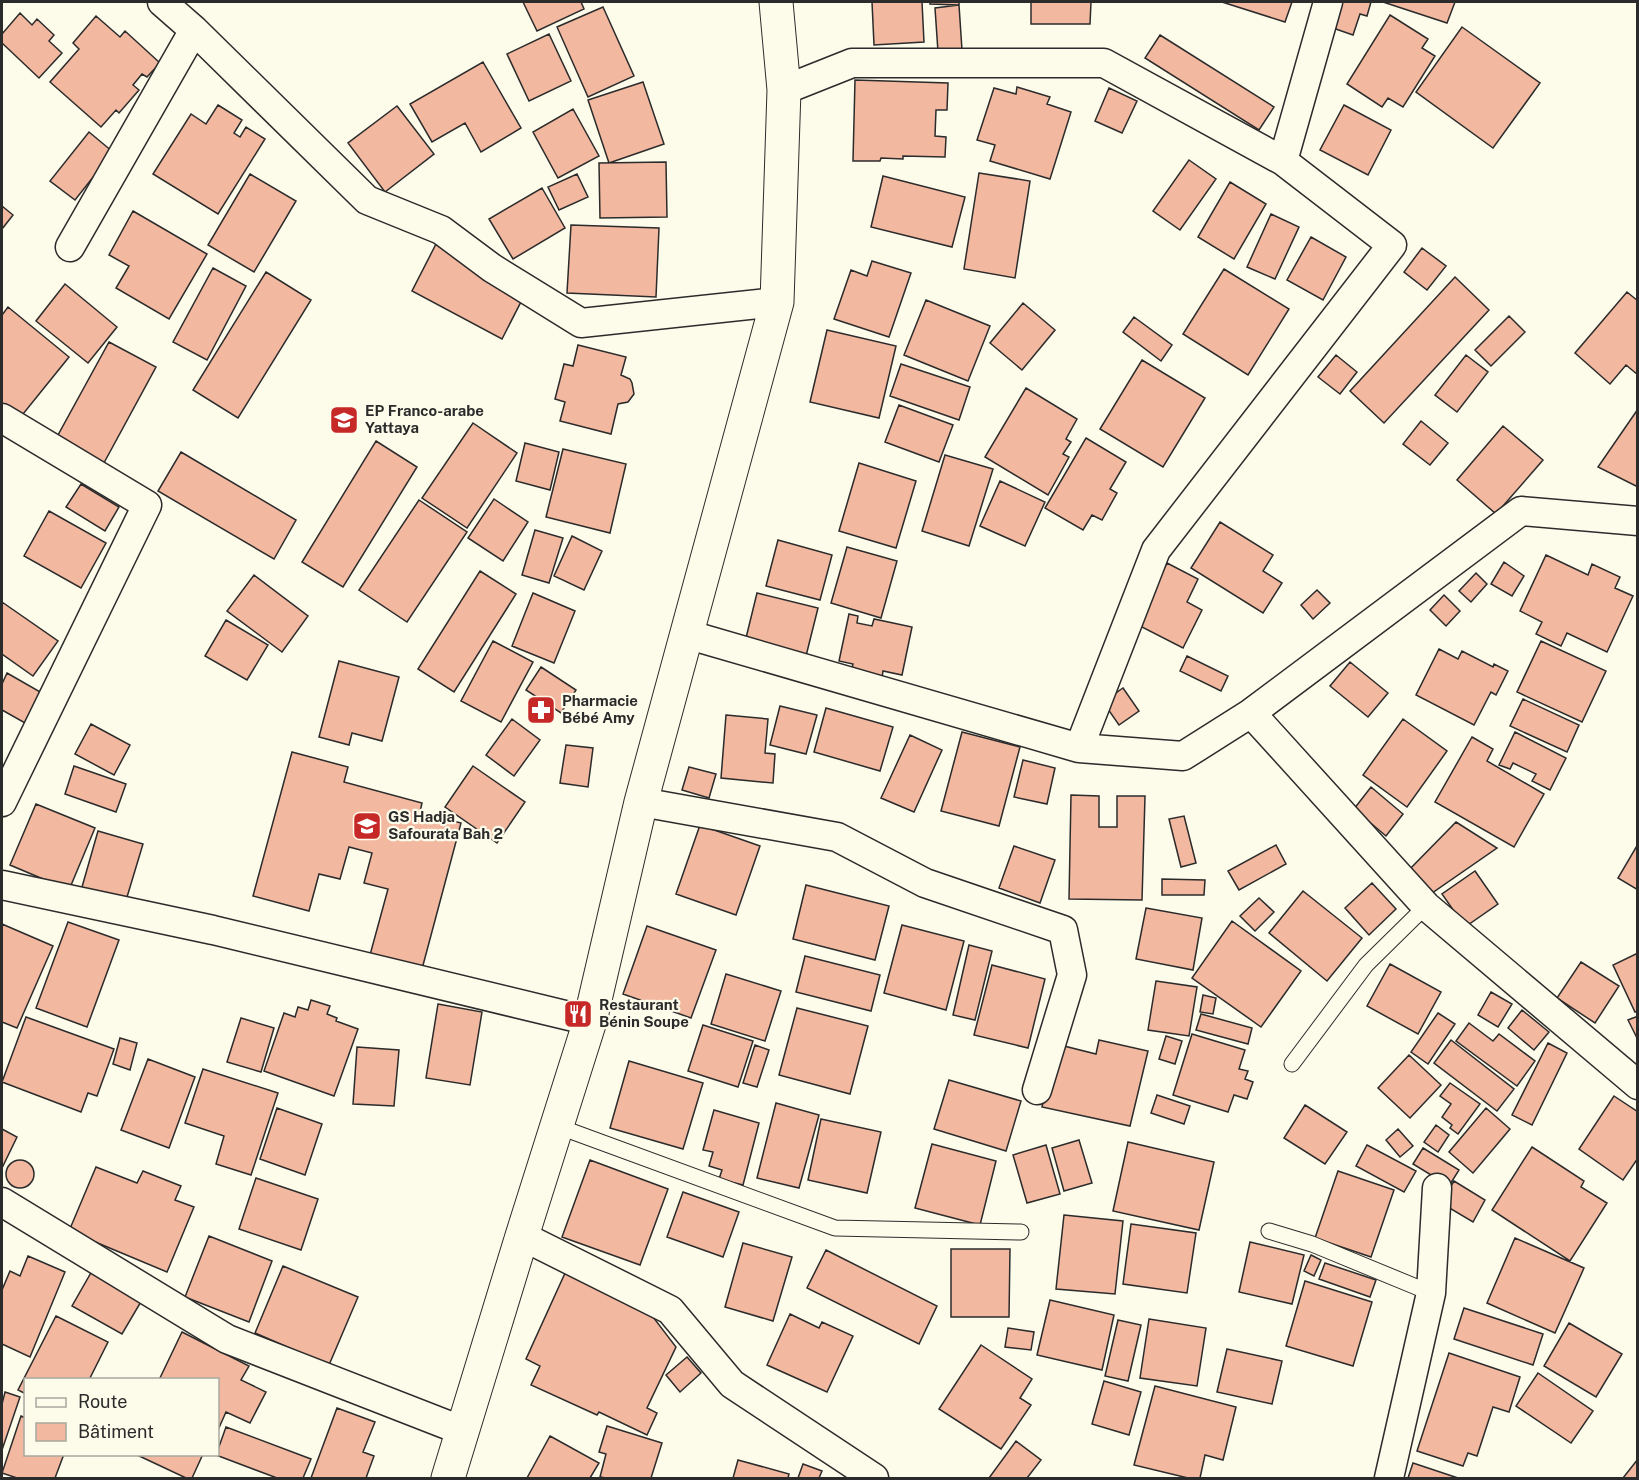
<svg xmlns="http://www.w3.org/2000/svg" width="1639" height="1480" font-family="'Public Sans',sans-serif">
<rect width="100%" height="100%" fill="#fdfbea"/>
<path fill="#f2b8a0" stroke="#2b2b2b" stroke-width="1.5" d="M523,2H581L584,9L537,31Z
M872,2H922L924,42L874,45Z
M930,2H959V5L930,4Z
M1031,2H1091L1090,24H1031Z
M1222,2H1292L1285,22Z
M1337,2H1371L1367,16L1360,14L1353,35L1330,27Z
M1383,2H1455L1447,23Z
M959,5L962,50L938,52L935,8Z
M603,7L634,76L588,97L557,27Z
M20,13L32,25L37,19L54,35L49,41L62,53L39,78L2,43V34Z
M1390,15L1428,39L1422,48L1435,56L1403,107L1388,98L1382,107L1347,84Z
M96,16L120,37L125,31L160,63L147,77L142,74L133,85L139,90L119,113L116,110L101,127L50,82L79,49L73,43Z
M1462,27L1540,83L1493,148L1416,92Z
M549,34L571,81L529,101L507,54Z
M1160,35L1274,107L1259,130L1145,58Z
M483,62L521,128L481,152L465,123L432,142L410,104Z
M855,80L948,83L947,110H936L935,136L946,137L945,157L903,156V159L881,158L880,161H853Z
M643,82L664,144L609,163L588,100Z
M1017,87L1050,97L1047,104L1071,112L1050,179L990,161L995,145L977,140L994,88L1016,94Z
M1109,88L1137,101L1122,133L1095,121Z
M218,105L242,120L234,133L240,137L246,127L265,139L218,214L153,174L191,114L206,124Z
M1344,105L1391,130L1368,175L1320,150Z
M397,106L434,154L385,192L348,143Z
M573,109L599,156L558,178L533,132Z
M89,132L113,152L75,200L50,181Z
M1189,160L1216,179L1180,230L1153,211Z
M666,162L667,217L600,218L599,163Z
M979,173L1030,181L1015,278L964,269Z
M250,174L296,201L254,272L208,245Z
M577,174L588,197L559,210L548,187Z
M883,176L965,197L952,247L871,227Z
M1230,182L1266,204L1234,259L1198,237Z
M542,188L565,228L513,259L489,219Z
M2,206L13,215L2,229Z
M133,211L207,254L169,319L116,288L129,266L109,255Z
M1271,214L1299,227L1275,279L1247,267Z
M571,225L659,228L656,297L567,293Z
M1311,237L1346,257L1323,300L1287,280Z
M436,244L526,292L502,339L412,291Z
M1422,248L1446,266L1427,290L1404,272Z
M872,261L911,273L889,337L834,319L851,270L867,276Z
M213,268L246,286L207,360L173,342Z
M1224,269L1289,309L1248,375L1183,334Z
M266,272L311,300L238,418L193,390Z
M1455,277L1489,310L1384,423L1350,391Z
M65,284L117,327L88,363L36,321Z
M1627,292L1638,301V375L1626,365L1610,384L1575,353Z
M926,300L990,326L968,381L904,355Z
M1023,303L1055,330L1022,370L990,343Z
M8,307L69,357L19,419L2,405V315Z
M1509,316L1525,332L1491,366L1475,350Z
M1134,317L1172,345L1161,361L1123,332Z
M827,330L896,346L879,418L810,402Z
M109,342L156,367L99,472L52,446Z
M578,345L626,357L621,375L630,379L632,383L634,394L628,402L618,404L611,434L560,421L565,402L555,399L564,364L573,366Z
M1336,355L1357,372L1340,394L1318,377Z
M1466,355L1488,372L1457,412L1435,395Z
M1142,360L1205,398L1163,467L1100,429Z
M901,364L970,387L959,420L890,396Z
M1026,388L1077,419L1066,439L1071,442L1063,454L1069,457L1048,495L985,457Z
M899,405L953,425L939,462L885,442Z
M1638,409V487L1598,467Z
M1421,421L1448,443L1430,465L1403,444Z
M473,423L517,453L467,528L422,498Z
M1503,426L1543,460L1496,514L1457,480Z
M1086,438L1126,462L1110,489L1117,493L1102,520L1092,515L1083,530L1045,508Z
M376,441L417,467L343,587L302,562Z
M525,443L559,452L550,490L516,481Z
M563,449L626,464L610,533L546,517Z
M181,452L296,520L274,559L158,491Z
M945,455L993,469L969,546L922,531Z
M859,463L916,481L896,548L839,531Z
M1000,481L1045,502L1025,546L980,526Z
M81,484L119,507L105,531L66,507Z
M494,499L528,522L503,561L468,538Z
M419,500L467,532L407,622L359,590Z
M49,511L106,543L81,588L24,556Z
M1220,522L1273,555L1263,571L1282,583L1263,613L1191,568Z
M535,530L563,538L549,583L522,575Z
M572,536L602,551L584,590L554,576Z
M778,540L832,555L820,600L766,586Z
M847,547L897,561L881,618L831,603Z
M1546,555L1588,575L1592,564L1620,577L1615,588L1633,596L1607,652L1567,633L1561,646L1536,634L1542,622L1520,611Z
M1504,562L1524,576L1512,596L1491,584Z
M1167,563L1198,579L1187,602L1202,610L1183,648L1136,624Z
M480,571L516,594L454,692L418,669Z
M1476,573L1487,584L1471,602L1459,591Z
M254,575L308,616L282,652L227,611Z
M1317,590L1330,603L1313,619L1301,605Z
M533,593L575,611L554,663L512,646Z
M757,593L818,608L806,656L745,642Z
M1444,595L1460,611L1446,626L1430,610Z
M2,602L58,641L33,676L2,654Z
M849,614L858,616L857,623L872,626L874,619L912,627L902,675L883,671L882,678L851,672L853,664L839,661Z
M226,620L268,645L247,680L205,656Z
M493,641L533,662L501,722L461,701Z
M1541,641L1606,671L1582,722L1517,692Z
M1439,649L1458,659L1462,651L1493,667L1494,664L1508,671L1496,695L1491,692L1474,725L1416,695Z
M1187,656L1228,676L1221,691L1180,671Z
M339,661L399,677L382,741L352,733L349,745L319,737Z
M1350,662L1388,693L1368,717L1330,686Z
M541,667L576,690L561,713L526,690Z
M7,673L42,693L25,723L2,710V684Z
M1123,688L1139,711L1119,725L1103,702Z
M1523,699L1579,725L1567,752L1510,726Z
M780,706L817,715L806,754L770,745Z
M826,708L893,727L880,771L814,752Z
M726,715L768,719L765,753L775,754L773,783L721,778Z
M512,719L540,740L514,776L486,755Z
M1403,719L1447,751L1407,807L1363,775Z
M91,724L130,745L114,775L75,754Z
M962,732L1020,747L999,826L941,811Z
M1515,732L1566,758L1550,790L1532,781L1536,774L1513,763L1510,769L1499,765Z
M910,735L942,750L914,812L881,798Z
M1472,737L1493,749L1487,761L1544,794L1514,847L1435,802Z
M566,745L593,748L588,787L560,783Z
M292,752L348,767L344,782L422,803L420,812L461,823L422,969L370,955L388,889L364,883L372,853L349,847L340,879L319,874L309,911L253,896Z
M1023,760L1055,768L1047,804L1014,797Z
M74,766L126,784L116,812L65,794Z
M473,766L525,802L497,843L445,807Z
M689,767L716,774L709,798L682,790Z
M1371,787L1403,814L1386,836L1354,809Z
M1071,795L1099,796V827H1117V796H1145L1142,900L1069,899Z
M36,804L95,828L69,890L10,865Z
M1184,816L1196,863L1181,867L1169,819Z
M1456,822L1497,848L1432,893L1407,872Z
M700,825L760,846L736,915L676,894Z
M98,831L143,844L124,907L80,894Z
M1638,844V890L1618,878Z
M1276,845L1286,864L1239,890L1228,871Z
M1014,846L1055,860L1040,903L999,888Z
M1475,871L1498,904L1465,927L1442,894Z
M1162,879L1205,880L1204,895H1162Z
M1372,883L1396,909L1369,935L1345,908Z
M806,885L889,906L875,960L793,939Z
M1303,891L1362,938L1327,981L1269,933Z
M1259,898L1274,912L1255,931L1240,916Z
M1146,908L1202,918L1193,970L1136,959Z
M1232,921L1301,971L1261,1027L1192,978Z
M68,922L119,940L87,1027L36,1008Z
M2,924L53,946L17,1028L2,1022Z
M902,925L964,941L946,1010L884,993Z
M647,926L716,950L691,1018L623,994Z
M969,945L992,951L975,1020L953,1015Z
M1638,953V1011L1635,1012L1613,965Z
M805,956L880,975L871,1011L796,992Z
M1581,962L1619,986L1595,1023L1557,998Z
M1390,964L1441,992L1418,1034L1367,1006Z
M992,965L1045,979L1028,1048L974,1035Z
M726,974L781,991L765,1041L711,1024Z
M1156,981L1197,987L1189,1036L1148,1030Z
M1491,992L1512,1004L1498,1027L1478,1015Z
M1203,995L1216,998L1213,1014L1200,1012Z
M311,1000L330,1006L327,1014L337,1018L336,1021L358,1029L334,1096L264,1071L284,1013L295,1017L298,1007L308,1010Z
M438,1004L482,1012L470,1085L426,1078Z
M797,1008L868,1026L850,1094L779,1075Z
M1522,1010L1549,1032L1534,1050L1508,1028Z
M1438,1013L1455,1024L1428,1064L1411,1052Z
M1201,1014L1252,1028L1248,1044L1196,1030Z
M1638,1016V1040L1628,1020Z
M26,1017L114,1049L97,1096L88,1093L81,1112L2,1082Z
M241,1018L274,1028L261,1072L227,1062Z
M1469,1023L1493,1041L1499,1034L1535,1061L1517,1086L1456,1041Z
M703,1025L753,1041L738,1087L688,1071Z
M1192,1034L1245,1050L1239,1069L1248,1071L1245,1079L1253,1082L1247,1099L1234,1095L1228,1112L1173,1095Z
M1166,1036L1182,1041L1175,1064L1159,1059Z
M120,1038L137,1043L130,1070L113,1064Z
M1099,1040L1148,1051L1130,1126L1042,1107L1056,1044L1096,1054Z
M1451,1040L1514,1089L1497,1111L1434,1063Z
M1548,1043L1567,1053L1532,1125L1512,1115Z
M755,1045L769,1050L757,1087L743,1083Z
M357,1047L399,1050L394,1106L353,1104Z
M1409,1055L1441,1085L1410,1118L1378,1088Z
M148,1059L195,1077L169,1148L121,1130Z
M629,1061L703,1083L683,1149L610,1128Z
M203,1069L278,1093L251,1175L216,1164L224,1136L185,1123Z
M949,1080L1021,1101L1006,1151L934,1129Z
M1450,1083L1480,1104L1458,1134L1450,1128L1452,1125L1442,1117L1451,1104L1440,1096Z
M1157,1095L1190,1106L1184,1124L1151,1113Z
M1614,1096L1638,1112V1158L1623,1180L1579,1149Z
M776,1103L819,1115L799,1188L757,1178Z
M1305,1105L1347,1132L1325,1164L1284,1138Z
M277,1108L322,1124L305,1175L260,1159Z
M1486,1108L1510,1129L1473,1173L1449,1152Z
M714,1110L759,1123L743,1185L719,1179L722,1170L709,1166L713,1152L703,1150Z
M821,1119L881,1132L867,1193L808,1180Z
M1436,1125L1449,1135L1438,1152L1424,1142Z
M2,1129L17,1137L2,1168Z
M1398,1129L1413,1146L1400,1157L1386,1140Z
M1079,1140L1092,1183L1064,1191L1052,1148Z
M1128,1142L1214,1162L1199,1230L1113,1211Z
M932,1144L996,1161L980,1225L915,1208Z
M1046,1145L1060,1194L1027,1203L1013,1155Z
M1367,1145L1416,1171L1404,1192L1356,1166Z
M1532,1147L1584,1181L1581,1187L1607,1203L1570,1261L1492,1210Z
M1423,1148L1459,1170L1449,1186L1413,1164Z
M590,1160L668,1189L640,1265L562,1237Z
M6 1174a14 14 0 1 1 28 0a14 14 0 1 1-28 0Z
M96,1167L137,1183L143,1171L181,1186L175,1200L194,1207L167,1272L69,1231Z
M1338,1171L1394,1190L1371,1257L1315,1238Z
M256,1178L318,1199L301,1250L239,1229Z
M1454,1181L1485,1200L1473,1222L1441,1203Z
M683,1192L739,1212L723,1257L667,1237Z
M1064,1215L1123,1221L1115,1294L1056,1289Z
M1131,1224L1196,1233L1187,1293L1123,1284Z
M209,1236L272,1261L249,1322L185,1297Z
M1515,1238L1584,1268L1555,1333L1487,1303Z
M1250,1242L1304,1255L1292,1304L1239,1292Z
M743,1243L792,1257L773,1321L725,1307Z
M951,1249H1010L1009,1317H951Z
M826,1250L937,1306L919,1344L807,1288Z
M1311,1255L1321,1260L1314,1276L1304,1271Z
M28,1256L65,1272L30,1357L2,1344V1290L10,1271L20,1276Z
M1325,1263L1376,1280L1370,1297L1319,1279Z
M283,1266L358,1297L329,1365L255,1333Z
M92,1271L142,1300L122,1334L72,1306Z
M566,1271L647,1309L676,1347L647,1408L657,1413L647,1435L599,1412L597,1415L531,1385L540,1366L526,1359Z
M1305,1281L1372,1302L1353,1366L1286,1346Z
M1050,1300L1114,1315L1102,1370L1037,1355Z
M1464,1308L1543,1334L1533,1365L1454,1339Z
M790,1314L819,1328L822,1322L853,1336L827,1392L767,1365Z
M56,1316L108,1342L89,1380H26V1394L18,1390Z
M1149,1319L1206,1328L1197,1386L1140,1378Z
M1118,1320L1141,1325L1128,1381L1105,1376Z
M1569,1323L1622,1354L1596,1397L1544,1366Z
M1008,1328L1034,1332L1031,1350L1005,1347Z
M182,1332L249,1366L241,1380L266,1392L250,1423L226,1412L218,1430V1380H159Z
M981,1345L1032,1379L1020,1398L1031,1405L1001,1449L939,1409Z
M1227,1349L1282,1361L1272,1404L1217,1392Z
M1449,1353L1520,1377L1509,1412L1493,1407L1477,1456L1468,1453L1463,1466L1417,1451Z
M687,1357L701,1373L680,1392L666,1375Z
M1538,1373L1593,1411L1571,1443L1516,1406Z
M1104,1381L1141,1392L1129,1435L1092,1424Z
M1155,1386L1236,1407L1223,1460L1205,1455L1200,1478H1188L1134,1465Z
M5,1392L20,1397L2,1450V1404Z
M337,1408L375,1422L363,1452L374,1456L366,1478H311Z
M21,1416L26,1418V1454H64L55,1478H17L2,1473Z
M607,1426L662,1443L651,1478H606L600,1477L606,1454L599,1452Z
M226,1427L311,1459L303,1478H277L216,1455Z
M550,1436L599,1463L590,1478H527Z
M1016,1441L1041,1460L1027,1478H989Z
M135,1454H203L192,1478H186Z
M1638,1459V1478H1623Z
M738,1460L789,1474L788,1478H733Z
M1413,1463L1458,1478H1408Z
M803,1464L822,1471L819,1478H798Z"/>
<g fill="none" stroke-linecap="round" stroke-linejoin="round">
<g stroke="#2b2b2b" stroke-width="17">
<path id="lane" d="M1292,1064L1366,965L1426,906
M557,1126L835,1228L1021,1232
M1269,1231L1312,1244L1431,1293"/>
</g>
<g stroke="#2b2b2b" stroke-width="31">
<path id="street" d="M162,2L194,30
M784,90L852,63H1104L1283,161L1392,245L1156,550L1079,748
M1283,161L1328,2
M70,247L194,30L367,200L441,230L492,268L581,323L777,302
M2,418L147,505L2,802
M686,634L1079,748L1183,756L1251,713L1521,511L1638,521
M1251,713L1426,906L1638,1085
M641,802L837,837L925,883L1063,930L1072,975L1037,1090
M2,885L213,930L590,1021
M2,1202L227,1339L463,1431
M522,1236L670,1310L732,1384L874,1478
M1389,1478L1431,1293L1437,1188"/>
</g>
<g stroke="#2b2b2b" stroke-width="35">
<path id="primary" d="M448,1478L522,1236L590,1021L641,802L777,302L784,90L776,2"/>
</g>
<use href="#lane" stroke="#fdfbea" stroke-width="15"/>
<use href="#street" stroke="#fdfbea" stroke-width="28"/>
<use href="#primary" stroke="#fdfbea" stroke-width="33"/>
</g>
<defs>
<g id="school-square" transform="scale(1.5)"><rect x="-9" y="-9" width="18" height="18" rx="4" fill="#c62828" stroke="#fdfbea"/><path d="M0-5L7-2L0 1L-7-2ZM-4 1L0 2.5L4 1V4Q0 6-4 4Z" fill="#fff"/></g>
<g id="pharmacy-square" transform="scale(1.5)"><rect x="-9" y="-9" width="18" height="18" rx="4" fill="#c62828" stroke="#fdfbea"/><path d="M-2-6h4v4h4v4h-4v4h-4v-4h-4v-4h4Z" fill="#fff"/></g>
<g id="restaurant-square" transform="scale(1.5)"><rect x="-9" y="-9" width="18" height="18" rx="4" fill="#c62828" stroke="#fdfbea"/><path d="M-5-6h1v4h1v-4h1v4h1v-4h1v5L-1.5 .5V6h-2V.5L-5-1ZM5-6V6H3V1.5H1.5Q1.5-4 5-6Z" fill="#fff"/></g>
</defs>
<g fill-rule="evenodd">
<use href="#school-square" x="344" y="420"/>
<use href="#pharmacy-square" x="541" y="710"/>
<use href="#school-square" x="367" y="826"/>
<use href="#restaurant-square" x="578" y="1014"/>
</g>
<g text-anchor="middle" stroke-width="4.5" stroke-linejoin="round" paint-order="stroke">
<g font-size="15" font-weight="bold" fill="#2b2b2b" stroke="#fdfbea" text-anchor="start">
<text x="365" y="416">EP Franco-arabe<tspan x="365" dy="17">Yattaya</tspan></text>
<text x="562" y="706">Pharmacie<tspan x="562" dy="17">Bébé Amy</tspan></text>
<text x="388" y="822">GS Hadja<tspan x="388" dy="17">Safourata Bah 2</tspan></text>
<text x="599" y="1010">Restaurant<tspan x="599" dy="17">Bénin Soupe</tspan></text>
</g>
</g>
<rect width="1639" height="1480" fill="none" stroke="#2b2b2b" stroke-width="6"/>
<rect x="24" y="1378" width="195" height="78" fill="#fdfbea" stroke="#a9a89e" stroke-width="1.5"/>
<rect x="36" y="1398" width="30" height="9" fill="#fdfbea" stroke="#a9a89e" stroke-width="1.5"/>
<text x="78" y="1408" font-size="18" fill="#2b2b2b">Route</text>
<rect x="36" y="1423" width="30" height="18" fill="#f2b8a0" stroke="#a9a89e" stroke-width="1.5"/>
<text x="78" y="1438" font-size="18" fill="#2b2b2b">Bâtiment</text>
</svg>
